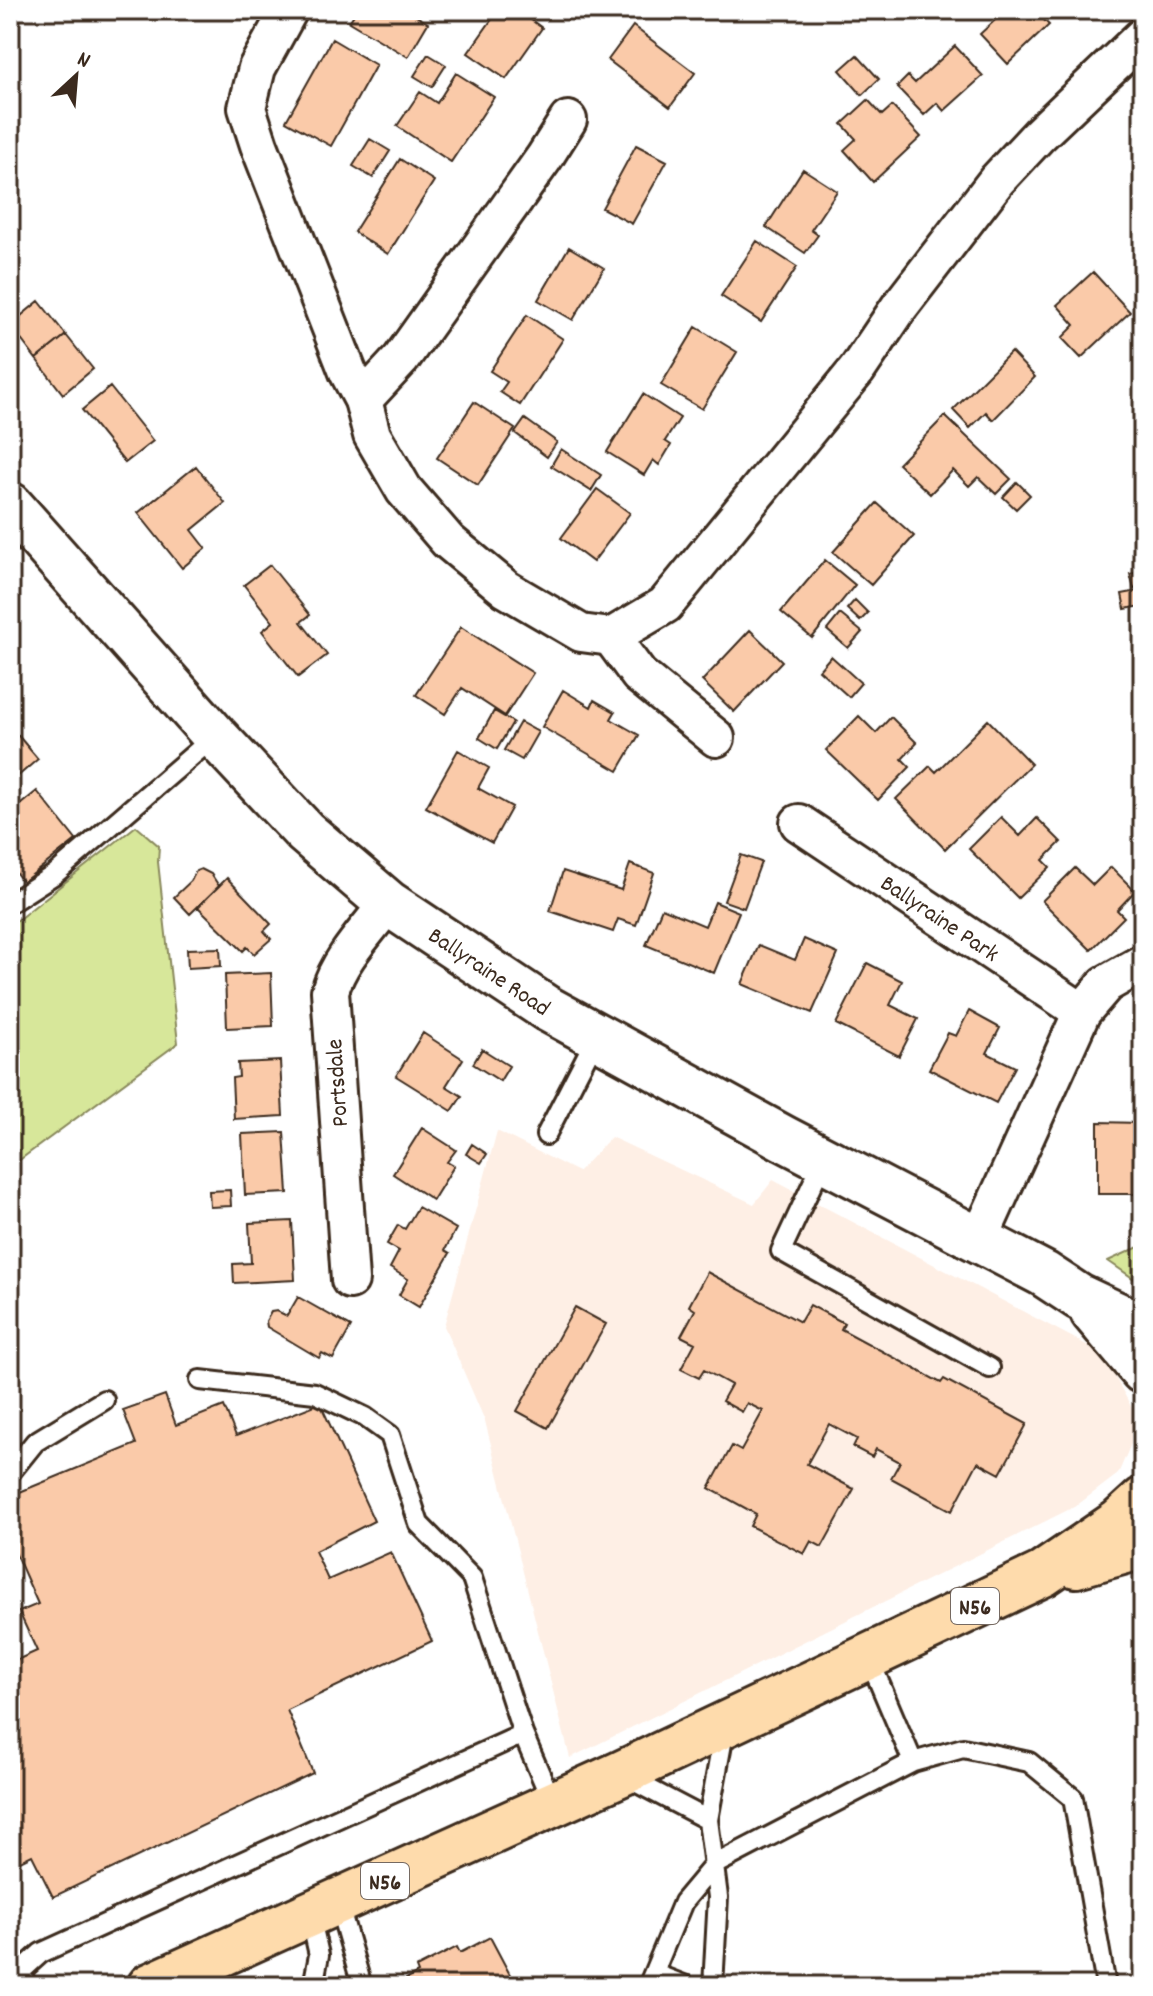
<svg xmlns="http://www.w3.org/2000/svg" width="1153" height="1996" font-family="Dekko,sans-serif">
<rect width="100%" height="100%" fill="#fff"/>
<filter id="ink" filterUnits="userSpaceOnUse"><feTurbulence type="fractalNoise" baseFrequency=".0125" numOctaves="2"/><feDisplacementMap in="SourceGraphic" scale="16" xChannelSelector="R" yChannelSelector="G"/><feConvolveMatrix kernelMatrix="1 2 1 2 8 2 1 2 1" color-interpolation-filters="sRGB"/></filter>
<g filter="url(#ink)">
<path fill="#feefe5" d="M497,1131L578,1172L611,1137L754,1204L773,1180L1102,1353L1140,1423L1118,1474L1076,1506L570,1758L485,1421L444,1326Z"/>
<path fill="#d7e79a" stroke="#89885c" stroke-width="2" d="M136,826L159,846L158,862L178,1043L10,1167V926Z
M1143,1245V1285L1108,1261Z"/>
<path fill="#facaa9" stroke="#3b2a1e" stroke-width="2" d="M357,10H406L428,23L408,57L349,22Z
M493,10H537L530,19L542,28L506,79L468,53L497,12Z
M1006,10H1034L1049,25L1008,64L980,34Z
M633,26L695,73L670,107L608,60Z
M332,39L376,65L331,146L286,121Z
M955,46L983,76L944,111L937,103L924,115L897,87L908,76L915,83Z
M428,54L446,65L432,87L414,76Z
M857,55L879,79L862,95L840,70Z
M456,73L494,97L451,162L397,126L420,92L437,103Z
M868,100L882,115L892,106L921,137L873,182L844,150L856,139L842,124Z
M370,139L390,151L373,178L353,166Z
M636,145L667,161L632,224L602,208Z
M400,159L434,181L388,254L354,232Z
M803,169L837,191L811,230L818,235L805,253L766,227Z
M757,241L797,267L761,322L721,296Z
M569,247L604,268L573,320L538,300Z
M1093,272L1130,312L1081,358L1062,338L1075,325L1057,305Z
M39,301L66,335L36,359L10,325Z
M527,315L563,339L520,405L500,392L507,382L490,371Z
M696,327L737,352L702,409L661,385Z
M66,335L93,369L63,394L36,359Z
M1011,352L1035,377L993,420L986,412L970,428L953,410Z
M110,387L153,441L125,463L82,410Z
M643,394L680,418L665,441L671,445L659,465L653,460L644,475L607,452Z
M474,402L515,429L478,485L437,458Z
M945,416L1011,479L996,494L978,477L969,486L953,470L930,494L898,464Z
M525,419L557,442L547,457L515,433Z
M561,449L601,475L591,491L551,466Z
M196,466L225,503L192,530L206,548L182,568L138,513Z
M1017,482L1030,495L1016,509L1003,497Z
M597,489L630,513L593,562L561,538Z
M877,503L914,536L871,585L833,552Z
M825,560L855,585L812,638L781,612Z
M270,565L310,615L301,622L327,655L298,677L262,631L273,622L244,585Z
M1143,571V587L1134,589L1130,574Z
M1138,591L1141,606L1125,609L1122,594Z
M855,600L868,613L860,621L847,609Z
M840,614L862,632L848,648L827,630Z
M461,627L533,673L505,716L462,688L445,714L416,695Z
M750,630L782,661L734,712L702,681Z
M831,656L861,683L849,697L819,670Z
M563,690L591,707L594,700L615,712L611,719L639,735L618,771L542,727Z
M494,711L513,722L497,749L479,738Z
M859,716L876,733L891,717L917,743L902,759L910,767L878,800L826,750Z
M988,720L1031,764L945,849L896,799L930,766L936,772Z
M520,722L538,732L522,760L504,750Z
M10,726L38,759L10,783Z
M458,750L489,768L478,788L512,807L492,843L426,807Z
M37,791L76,840L23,882L10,865V813Z
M1001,817L1020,836L1037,818L1061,842L1043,860L1050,867L1018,898L969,849Z
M741,855L761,862L744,908L724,901Z
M630,864L654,873L636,925L618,919L613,932L550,911L563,871L621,890Z
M1111,867L1135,891L1117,910L1124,917L1091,950L1042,901L1075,868L1093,885Z
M201,869L211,874L219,886L190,914L174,897L191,881L196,871Z
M227,878L271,924L264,931L271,939L254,954L247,947L243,951L198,907Z
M715,902L739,912L714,973L646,945L662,908L705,926Z
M804,939L838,954L812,1013L742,984L759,945L795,960Z
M220,948L221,966L188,968L187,949Z
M867,963L902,981L890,1005L918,1019L899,1056L836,1024Z
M271,973L273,1026L227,1028L225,975Z
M969,1011L1000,1028L987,1053L1015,1067L996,1103L929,1069L948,1033L956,1036Z
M1138,1028H1143V1062H1137Z
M423,1033L463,1059L446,1086L462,1096L452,1111L396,1076Z
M482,1049L509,1066L500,1081L473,1064Z
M280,1061L283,1116L234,1119L232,1078L239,1077L238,1063Z
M1137,1062H1143V1098L1135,1097Z
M1098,1122L1140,1123V1141L1143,1142V1194H1098Z
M422,1128L456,1150L447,1162L454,1166L433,1200L393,1174Z
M284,1132L288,1193L245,1195L242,1134Z
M472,1144L487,1154L481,1163L466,1154Z
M230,1190L231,1206L210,1207L209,1191Z
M418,1207L456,1229L445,1250L450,1253L419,1307L399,1295L408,1279L390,1268L399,1251L387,1244L398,1225L405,1229Z
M292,1221L295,1280L234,1283L233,1264L251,1263L249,1223Z
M707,1272L800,1322L810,1305L844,1323L841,1329L941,1383L944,1379L1027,1424L1000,1474L978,1462L952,1511L891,1478L900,1462L876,1449L872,1457L853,1447L857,1439L829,1424L807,1464L854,1489L822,1547L811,1541L804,1554L750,1526L756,1514L709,1488L732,1446L741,1451L763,1411L747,1403L742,1412L722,1401L731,1385L704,1370L699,1378L681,1369L695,1343L681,1336L695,1310L689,1306Z
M298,1297L351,1327L333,1359L322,1353L319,1358L267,1327L266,1321L271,1312L277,1311L287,1316Z
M575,1307L606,1324L548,1428L517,1411Z
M165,1395L176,1425L224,1406L236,1436L320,1403L374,1521L315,1551L328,1580L391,1552L432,1641L287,1710L313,1773L53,1897L32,1855L10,1866V1663L37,1651L19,1612L38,1604L10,1541V1496L136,1444L123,1410Z
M490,1937L516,1986H393L418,1973L416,1968L457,1947L460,1953Z"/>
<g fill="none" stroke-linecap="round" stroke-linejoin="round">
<g stroke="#3b2a1e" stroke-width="24">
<path id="lane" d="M10,903L55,874L215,736
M546,1135L597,1036
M824,1159L781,1251L990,1368
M200,1380L315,1393L365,1417L390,1435L419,1524L472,1578L523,1734L553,1804
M10,1473L35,1442L104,1400
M913,1762L963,1748L1029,1762L1073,1798L1106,1986
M626,1777L708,1820
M338,1902L362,1986
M310,1915L319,1955L313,1986
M10,1957L28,1986
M21,1971L41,1953L523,1734
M655,1974L686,1986
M648,1986L683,1902L714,1865L913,1762L868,1656
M713,1986L718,1897L708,1820L725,1727"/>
</g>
<g stroke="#3b2a1e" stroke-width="42">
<g id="street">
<path d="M289,10L257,68L247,108L259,145L348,372L363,400L372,435L404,490L448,541L506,589L581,633L611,637L665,605L857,370L900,306L997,180L1039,135L1143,36"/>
<path d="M363,400L401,359L544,158L568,120"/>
<path d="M611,637L639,675L716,738"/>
<path id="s1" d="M799,823L1082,1012"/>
<path d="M979,1240L1082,1012L1106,984L1143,963"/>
<path d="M350,1280L330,991C339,959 368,930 388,903"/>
</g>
</g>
<g stroke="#3b2a1e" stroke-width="50">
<g id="secondary">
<path id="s2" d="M10,505L215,736L305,832L388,903L546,1008L783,1138L1044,1274L1079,1297L1143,1327"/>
<path d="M1093,1312L1143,1371"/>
</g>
</g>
<g stroke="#3b2a1e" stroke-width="50">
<path id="primary" d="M1076,1565L1143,1546
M150,1986L620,1774L1043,1574L1119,1522L1143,1500"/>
</g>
<use href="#lane" stroke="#fff" stroke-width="18"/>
<use href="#street" stroke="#fff" stroke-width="36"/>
<use href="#secondary" stroke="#fff" stroke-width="44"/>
<use href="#primary" stroke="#fedbac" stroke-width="44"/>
</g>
</g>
<g text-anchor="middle" stroke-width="7" stroke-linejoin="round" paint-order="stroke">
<g fill="#fff" stroke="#766a62" stroke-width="2">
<rect x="951" y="1588" width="48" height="36" rx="6"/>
<rect x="361" y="1863" width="48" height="36" rx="6"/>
</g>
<g font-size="22" font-weight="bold" fill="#3b2a1e">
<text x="975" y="1614">N56</text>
<text x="385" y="1889">N56</text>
</g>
<g font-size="24" fill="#3b2a1e" stroke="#fff">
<text dy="8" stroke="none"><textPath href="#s1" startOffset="170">Ballyraine Park</textPath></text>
<text dy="8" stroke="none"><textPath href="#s2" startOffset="672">Ballyraine Road</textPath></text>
<text transform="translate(336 1083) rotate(-94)" y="8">Portsdale</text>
</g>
</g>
<rect width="1153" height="1996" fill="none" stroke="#fff" stroke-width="40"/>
<rect x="20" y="20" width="1113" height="1956" fill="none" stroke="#3b2a1e" stroke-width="3" filter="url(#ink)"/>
<g transform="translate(76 76) rotate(26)" stroke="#ffffff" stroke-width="6" paint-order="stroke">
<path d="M0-6L14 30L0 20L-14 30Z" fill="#3b2a1e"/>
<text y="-12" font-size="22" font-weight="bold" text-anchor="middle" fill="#3b2a1e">N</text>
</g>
</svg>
